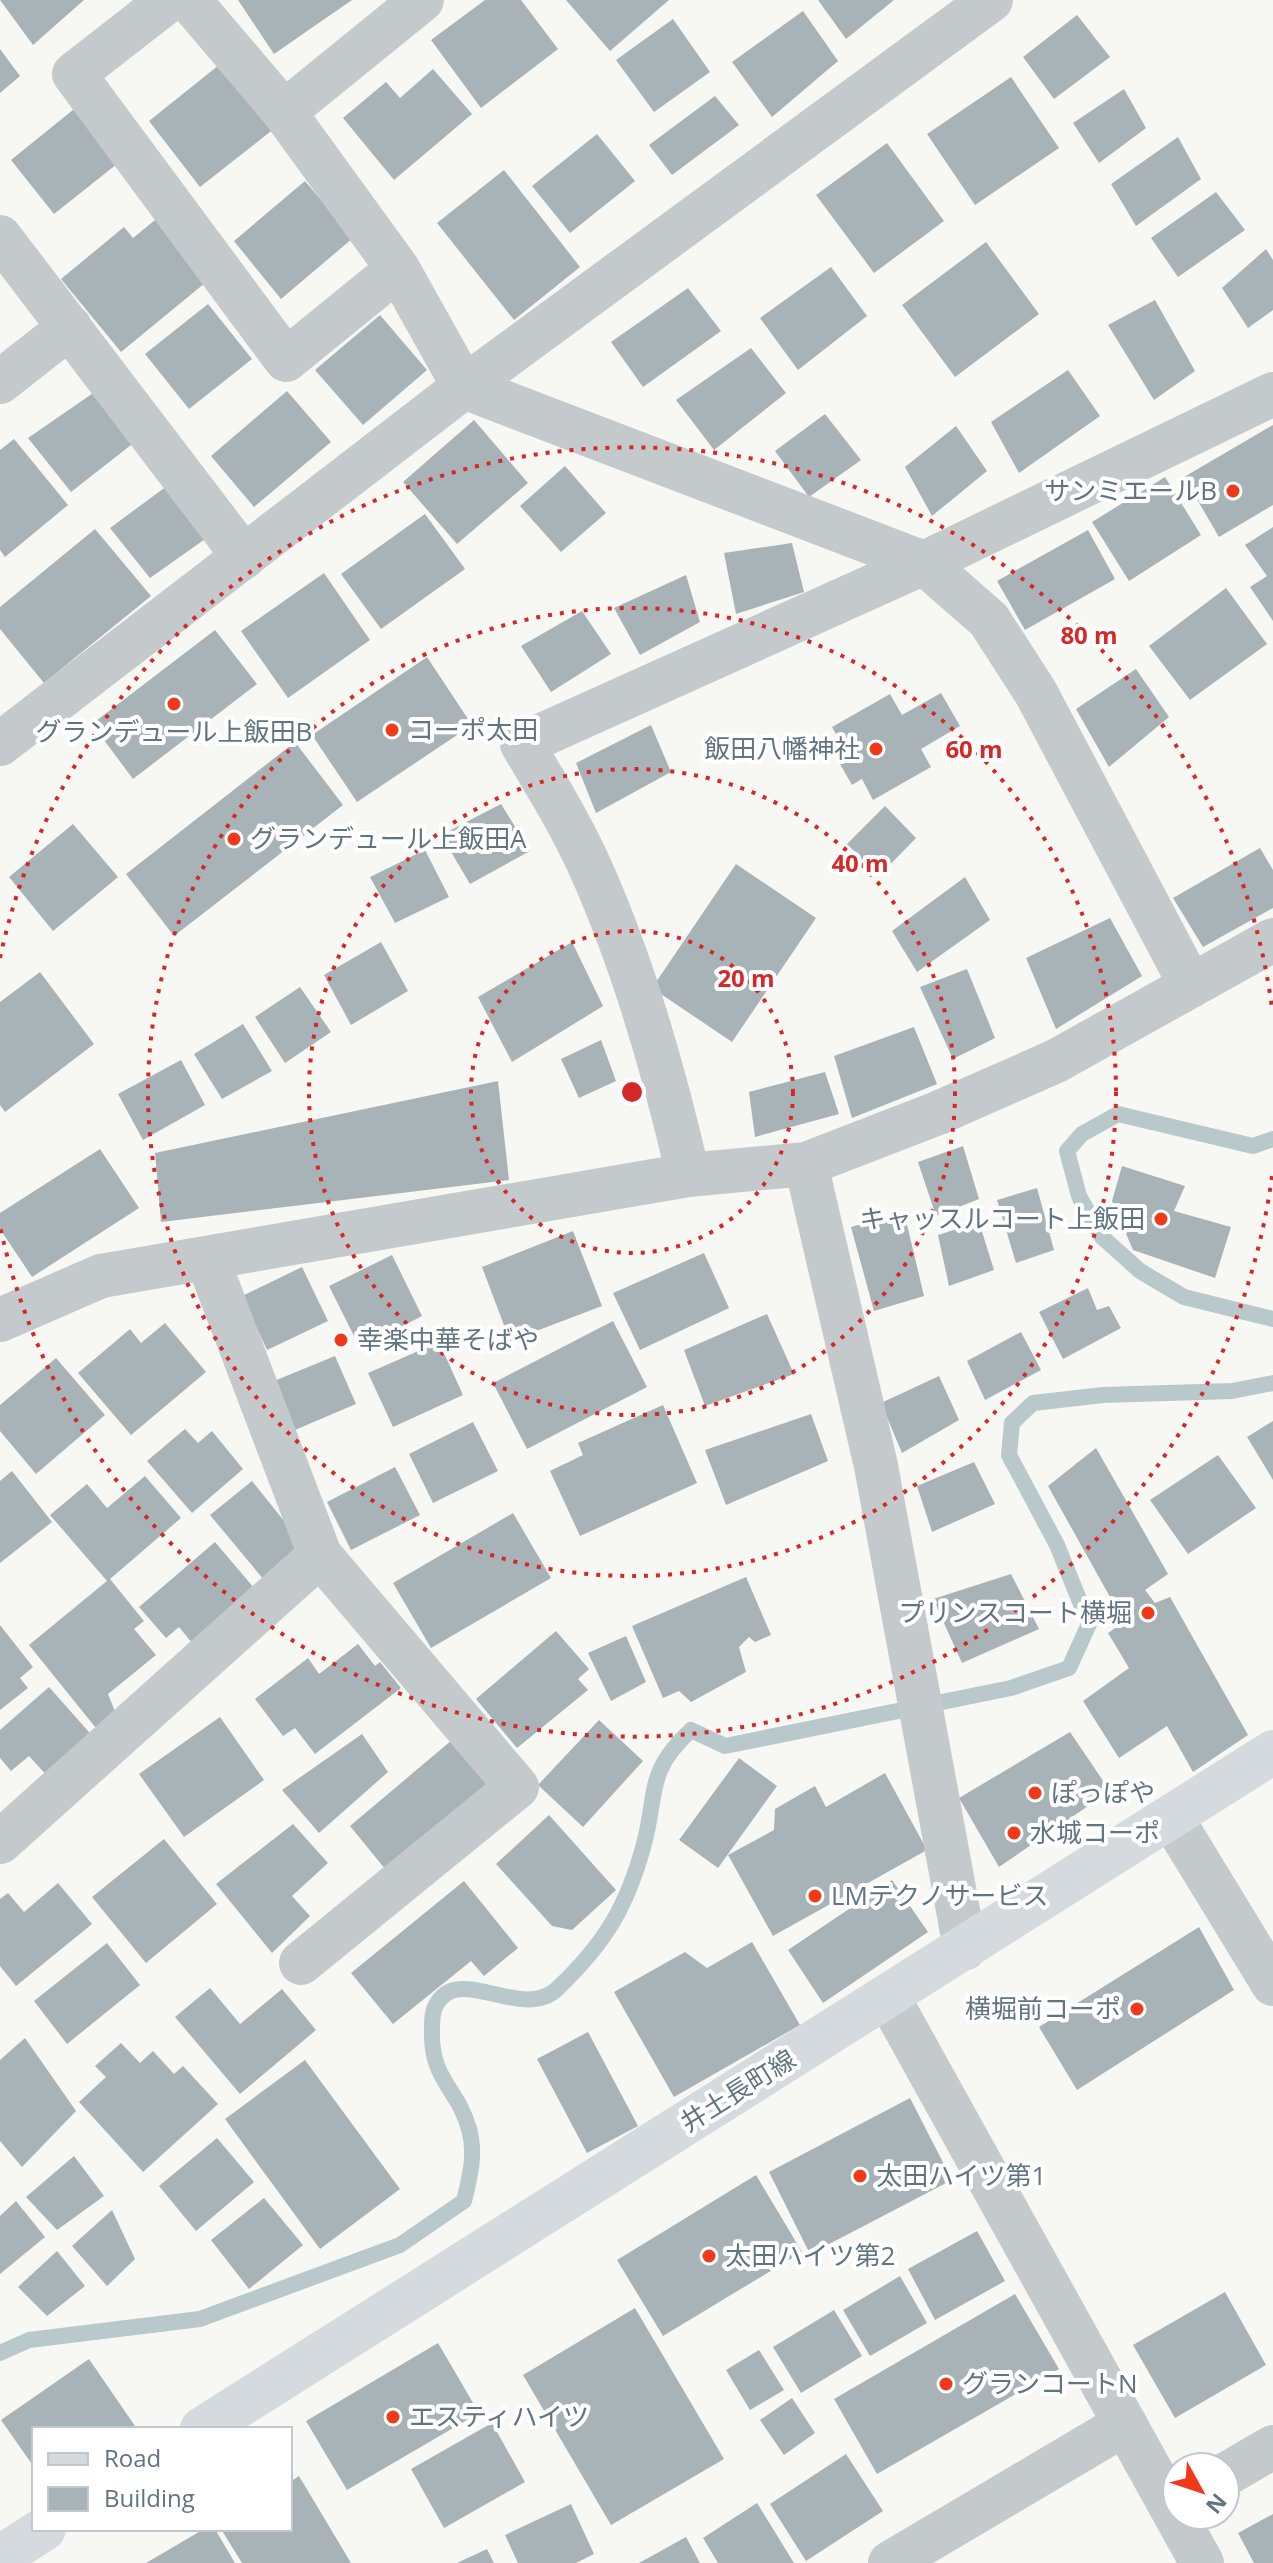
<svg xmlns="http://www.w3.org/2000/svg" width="1273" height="2563" font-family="'Open Sans','Noto Sans JP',sans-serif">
<rect width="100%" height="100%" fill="#f7f7f4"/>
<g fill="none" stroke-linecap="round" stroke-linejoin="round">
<path stroke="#b9c8cb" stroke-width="16" d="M1273,1139L1253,1146L1118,1114L1082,1134L1067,1151L1079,1196L1102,1237L1140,1271L1184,1297L1273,1319
M0,2353L29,2340L200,2319L400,2245L464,2201C470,2177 476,2154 469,2129C458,2088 430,2080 432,2029C432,2021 432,2012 436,2005C459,1962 523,2023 558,1988C605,1943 627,1907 644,1844C658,1790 646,1772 691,1730L725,1746L1011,1688L1069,1668L1089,1624L1057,1545L1009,1455L1012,1423L1033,1403L1103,1395L1232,1391L1273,1383"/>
</g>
<path fill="#a8b3b8" d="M0,0H84L33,45Z
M238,0H352L274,54Z
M485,0H521L558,49L481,108L431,40Z
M566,0H669L610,51Z
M818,0H894L846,39Z
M803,11L838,61L772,117L732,62Z
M1077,15L1110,57L1054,99L1023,57Z
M673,19L710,72L654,112L616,60Z
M0,49L20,76L0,93Z
M224,61L275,128L200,187L149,121Z
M433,69L472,114L394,180L343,118L386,82L400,98Z
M1011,77L1059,148L975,205L927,134Z
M1124,89L1146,128L1099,163L1073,123Z
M715,96L739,125L672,175L649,145Z
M79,105L122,160L54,214L11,160Z
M597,134L635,181L570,233L532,186Z
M1178,137L1201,179L1136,226L1111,184Z
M887,143L944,221L874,273L816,195Z
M504,170L580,267L514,320L437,223Z
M305,181L353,238L281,299L234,241Z
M1216,192L1245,230L1178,277L1151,238Z
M160,216L211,278L121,352L61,279L124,227L133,238Z
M986,242L1039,314L955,377L902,305Z
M1266,249L1273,260V310L1248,328L1222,288Z
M831,267L867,316L798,370L760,318Z
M688,288L721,331L643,387L611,342Z
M1155,300L1195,371L1154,400L1108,325Z
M208,304L252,359L189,409L145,354Z
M380,315L427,370L363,425L315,370Z
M751,348L786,393L714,450L676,400Z
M1068,370L1100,416L1019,473L991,422Z
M99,389L136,441L71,492L28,438Z
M287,391L331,442L254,507L211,456Z
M825,414L861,460L809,497L775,451Z
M474,420L528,483L457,544L403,482Z
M1273,425V505L1219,537L1184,477Z
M956,426L987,471L932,516L905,467Z
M14,439L68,505L5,557L0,550V450Z
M565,466L606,513L561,552L520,506Z
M1165,477L1201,535L1129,581L1092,522Z
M171,483L208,537L150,578L110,528Z
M425,514L465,569L381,629L341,574Z
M1273,527V621L1250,587L1267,576L1245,545Z
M95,529L151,596L44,683L0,629V607Z
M1088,530L1115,579L1025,630L997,581Z
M792,543L804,592L736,614L724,553Z
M324,573L370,640L288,698L241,631Z
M686,575L700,622L640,655L614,608Z
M1226,588L1267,644L1190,700L1149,646Z
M582,611L611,654L551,692L521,646Z
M215,630L257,684L133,779L92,724Z
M427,657L472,725L357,802L312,735Z
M1136,669L1169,717L1109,767L1076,709Z
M941,693L960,726L921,749L931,767L873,800L862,779L852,785L832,750L842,745L832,727L890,694L902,715Z
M651,725L671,772L596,813L576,763Z
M295,742L343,805L174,936L126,874Z
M501,804L530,851L470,884L441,835Z
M885,806L916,838L879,876L847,844Z
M73,824L118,877L53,931L9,877Z
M1260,848L1273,870V908L1203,947L1173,898Z
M425,850L449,897L395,923L370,877Z
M736,864L816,918L732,1042L652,988Z
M965,877L990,920L917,972L892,931Z
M1110,918L1142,976L1056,1029L1026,958Z
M381,942L408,991L351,1025L324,975Z
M572,942L603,1006L512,1062L478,997Z
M967,969L995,1038L953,1059L920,987Z
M40,972L94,1044L5,1112L0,1105V1002Z
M300,987L331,1032L285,1063L255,1017Z
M243,1024L272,1071L222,1099L194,1054Z
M914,1027L937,1084L852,1118L834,1056Z
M601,1040L616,1081L579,1098L561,1059Z
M181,1060L205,1105L143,1140L118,1094Z
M825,1072L839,1114L755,1137L749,1092Z
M498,1081L509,1180L161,1222L155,1153Z
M963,1146L979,1199L936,1216L918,1162Z
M100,1149L139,1208L32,1277L0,1229V1213Z
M1122,1166L1185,1186L1174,1211L1231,1227L1215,1278L1133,1250L1112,1201Z
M1037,1188L1054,1250L1016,1263L997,1200Z
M904,1212L924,1296L874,1311L851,1227Z
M979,1222L994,1270L949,1286L938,1235Z
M573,1231L602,1306L510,1341L482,1267Z
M704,1253L729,1308L640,1350L613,1293Z
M392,1255L422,1316L360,1348L329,1286Z
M302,1267L328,1321L267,1350L242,1296Z
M1088,1288L1097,1310L1109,1306L1121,1328L1063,1359L1039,1312Z
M767,1314L794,1374L705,1406L684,1350Z
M613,1321L647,1387L527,1449L493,1383Z
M165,1323L206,1372L131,1435L78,1373L130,1329L141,1343Z
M1021,1332L1041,1370L985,1400L967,1361Z
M439,1342L463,1395L393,1427L368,1373Z
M335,1356L356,1404L295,1430L274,1381Z
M56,1358L105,1415L36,1474L0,1431V1405Z
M939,1376L959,1420L902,1453L881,1403Z
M663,1405L697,1483L580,1536L550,1471L583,1455L578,1443Z
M811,1414L828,1461L726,1505L705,1450Z
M1273,1421V1480L1247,1437Z
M473,1422L498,1471L433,1503L409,1454Z
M185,1429L198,1443L212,1431L243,1469L192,1513L147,1461Z
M1096,1448L1168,1574L1145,1590L1155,1603L1170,1597L1248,1735L1193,1772L1167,1726L1119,1758L1083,1701L1129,1668L1108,1633L1124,1622L1048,1486Z
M1218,1455L1256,1508L1188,1554L1150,1500Z
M974,1462L995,1504L932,1532L917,1486Z
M395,1467L420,1515L351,1550L327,1502Z
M12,1471L52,1522L0,1563V1481Z
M145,1476L181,1518L110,1579L144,1621L134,1629L156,1655L108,1694L118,1719L100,1733L29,1645L107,1581L50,1515L87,1484L107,1508Z
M252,1481L305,1547L264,1580L210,1515Z
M513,1513L551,1578L431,1648L393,1583Z
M215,1542L260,1595L197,1649L179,1627L166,1638L139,1607Z
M1011,1574L1039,1629L962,1663L933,1599Z
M746,1577L771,1635L755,1642L749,1637L739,1647L746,1672L691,1702L679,1691L663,1698L632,1626Z
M0,1625L33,1667L20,1678L28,1688L0,1710Z
M556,1631L589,1669L578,1679L588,1690L517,1748L476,1699Z
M626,1636L646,1682L611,1701L588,1653Z
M358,1644L375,1666L380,1662L401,1688L315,1754L295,1728L283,1736L255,1699L308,1658L319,1674Z
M49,1687L96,1740L50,1779L29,1756L11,1771L0,1758V1730Z
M220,1717L264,1780L184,1837L139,1774Z
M599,1720L643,1761L583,1827L538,1785Z
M1070,1732L1110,1791L999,1867L959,1798Z
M362,1734L388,1772L319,1833L282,1790Z
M452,1740L489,1785L386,1870L350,1826Z
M739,1758L777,1786L718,1868L679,1840Z
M885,1773L927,1850L773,1936L728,1855L774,1830L775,1809L815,1786L826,1807Z
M549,1815L616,1890L572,1930L552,1926L496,1864Z
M293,1824L328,1863L292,1896L310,1916L272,1953L216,1884Z
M164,1839L217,1904L146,1963L92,1897Z
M892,1880L928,1932L823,2003L788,1950Z
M464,1881L518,1948L484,1976L471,1961L393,2024L351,1973Z
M58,1883L92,1924L16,1986L0,1966V1899L8,1893L24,1912Z
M1199,1927L1234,1990L1077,2090L1039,2027Z
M752,1942L800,2025L674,2097L614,1992L685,1952L707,1968Z
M107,1943L140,1985L67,2044L34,2001Z
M210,1988L240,2024L282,1989L316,2030L240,2094L175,2017Z
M588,2032L638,2126L587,2153L537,2059Z
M25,2038L76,2111L22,2167L0,2141V2060Z
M121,2043L140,2063L153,2051L174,2074L183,2066L218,2104L143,2172L79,2102L106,2077L95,2066Z
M305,2060L400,2189L320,2249L225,2119Z
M910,2098L952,2180L810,2254L769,2172Z
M217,2138L254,2182L196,2231L159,2186Z
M74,2156L104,2196L57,2230L26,2197Z
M756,2175L802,2252L663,2336L617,2260Z
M264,2198L303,2245L249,2289L211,2240Z
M16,2201L45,2237L0,2274V2216Z
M112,2210L135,2259L107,2286L72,2246Z
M977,2231L1005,2281L935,2320L908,2269Z
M57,2251L85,2286L47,2316L18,2287Z
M900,2276L927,2323L870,2356L843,2310Z
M1225,2292L1266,2365L1175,2418L1133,2345Z
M1015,2294L1059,2369L877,2474L834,2399Z
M635,2308L724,2459L611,2525L523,2375Z
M834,2310L862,2356L801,2393L773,2347Z
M438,2343L479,2413L347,2490L306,2421Z
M759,2350L784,2390L750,2410L726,2370Z
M89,2359L137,2429H34V2467L1,2420Z
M792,2398L815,2433L784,2455L760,2420Z
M492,2423L525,2482L444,2528L411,2469Z
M846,2454L883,2511L806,2561L770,2504Z
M299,2476L351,2563H242L221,2529H290V2482Z
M757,2503L794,2563H718L703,2538Z
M571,2504L594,2554L576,2563H518L505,2535Z
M1273,2514V2563H1254L1238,2533Z
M204,2529H215L235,2563H146Z
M686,2537L700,2563H639Z
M487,2549L494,2563H457Z"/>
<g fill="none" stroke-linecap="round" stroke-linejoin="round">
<path stroke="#c4c9cc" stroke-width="44" d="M169,0L74,74L286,360L398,269
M189,0L284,112L398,269L464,387L924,563L989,620L1036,693L1191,986
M284,112L422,0
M0,237L244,557
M0,382L70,327
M0,744L464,387L991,0
M806,1164L876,1466L965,1948
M688,1175C664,1070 634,965 590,867C571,825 546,784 522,744L924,563L1273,394
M207,1258L320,1555L517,1787L301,1963
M0,1320L101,1276L688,1175L806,1164L938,1113L1056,1061L1273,940
M1171,1817L1273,1984
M0,1842L320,1555
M1225,2475L1273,2447
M890,2563L1125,2424"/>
<path stroke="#c4c9cc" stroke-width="44" d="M888,1997L1202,2563"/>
<path stroke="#d5dade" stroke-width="44" d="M202,2429L1273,1752
M0,2557L44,2529"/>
</g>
<g fill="none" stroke="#d62828" stroke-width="4" stroke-dasharray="4 8">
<circle cx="632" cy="1092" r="161"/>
<circle cx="632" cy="1092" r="323"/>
<circle cx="632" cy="1092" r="484"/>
<path d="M1272 1176A646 646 0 0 1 0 1226M0 958A646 646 0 0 1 1272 1008"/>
</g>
<g fill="#f13919" stroke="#fff" stroke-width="3">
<circle cx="1233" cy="491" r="8"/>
<circle cx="174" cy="704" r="8"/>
<circle cx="392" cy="730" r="8"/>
<circle cx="876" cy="749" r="8"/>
<circle cx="234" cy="839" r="8"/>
<circle cx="1161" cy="1219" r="8"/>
<circle cx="341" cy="1340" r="8"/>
<circle cx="1148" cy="1613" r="8"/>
<circle cx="1035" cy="1793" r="8"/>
<circle cx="1014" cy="1833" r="8"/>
<circle cx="815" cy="1896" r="8"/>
<circle cx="1137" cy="2009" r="8"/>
<circle cx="860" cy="2176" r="8"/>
<circle cx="709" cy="2256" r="8"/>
<circle cx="946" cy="2384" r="8"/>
<circle cx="393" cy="2417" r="8"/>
</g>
<g text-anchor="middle" stroke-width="8" stroke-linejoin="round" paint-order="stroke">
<g font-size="26" fill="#607581" stroke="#fff" text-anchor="start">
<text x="1217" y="500" text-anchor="end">サンミエールB</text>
<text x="408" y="739">コーポ太田</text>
<text x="174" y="741" text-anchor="middle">グランデュール上飯田B</text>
<text x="860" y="758" text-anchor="end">飯田八幡神社</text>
<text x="250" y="848">グランデュール上飯田A</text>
<text x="1145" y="1228" text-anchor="end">キャッスルコート上飯田</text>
<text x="357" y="1349">幸楽中華そばや</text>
<text x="1132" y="1622" text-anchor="end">プリンスコート横堀</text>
<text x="1051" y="1802">ぽっぽや</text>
<text x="1030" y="1842">水城コーポ</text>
<text x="831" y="1905">LMテクノサービス</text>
<text x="1121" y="2018" text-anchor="end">横堀前コーポ</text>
<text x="876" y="2185">太田ハイツ第1</text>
<text x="725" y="2265">太田ハイツ第2</text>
<text x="962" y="2393">グランコートN</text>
<text x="409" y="2426">エスティハイツ</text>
</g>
<g font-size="26" fill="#607581" stroke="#fff">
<text transform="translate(738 2091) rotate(-32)" y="9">井土長町線</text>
</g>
</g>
<circle cx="632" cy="1092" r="12" fill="#d62828" stroke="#fff" stroke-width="4"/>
<g font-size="24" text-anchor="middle" font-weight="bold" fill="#d62828" stroke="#fff" stroke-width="8" stroke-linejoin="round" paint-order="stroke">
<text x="1089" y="644">80 m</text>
<text x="974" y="758">60 m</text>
<text x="860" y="872">40 m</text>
<text x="746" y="987">20 m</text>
</g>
<rect x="32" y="2427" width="260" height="104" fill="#ffffff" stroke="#bfc8cd" stroke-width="2"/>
<rect x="48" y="2453" width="40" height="12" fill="#d5dade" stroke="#bfc8cd" stroke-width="2"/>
<text x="104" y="2467" font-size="24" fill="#607581">Road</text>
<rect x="48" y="2487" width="40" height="24" fill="#a8b3b8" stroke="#bfc8cd" stroke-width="2"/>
<text x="104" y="2507" font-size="24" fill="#607581">Building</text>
<g transform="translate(1201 2491) rotate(130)"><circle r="38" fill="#ffffff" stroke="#bfc8cd" stroke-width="2"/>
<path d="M0-6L14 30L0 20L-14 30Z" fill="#f13919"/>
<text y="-12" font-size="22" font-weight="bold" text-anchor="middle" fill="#607581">N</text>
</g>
</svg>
